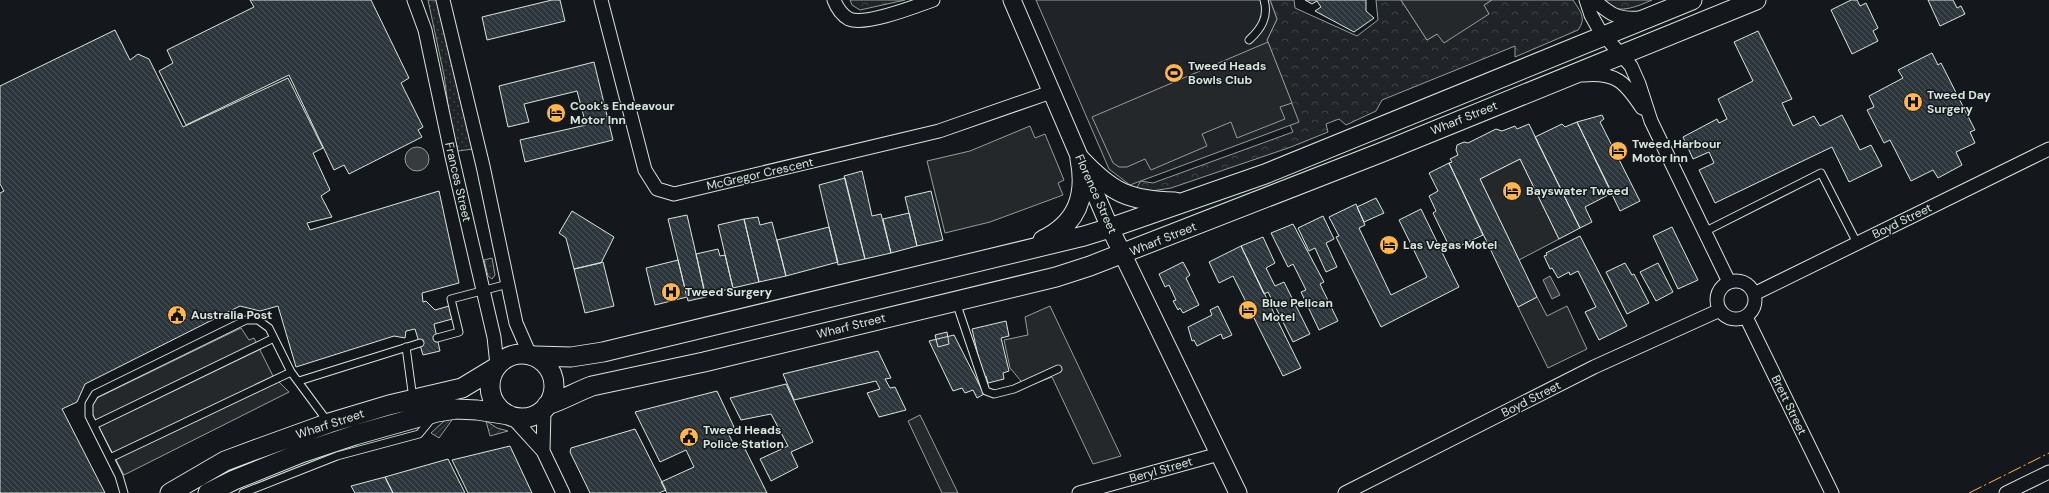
<svg xmlns="http://www.w3.org/2000/svg" width="2049" height="493" font-family="'DM Sans',sans-serif">
<defs>
<pattern id="grass-dots" width="8" height="8" patternUnits="userSpaceOnUse"><rect width="8" height="8" fill="#202428"/><path d="M2 2h.1M6 6h.1" fill="none" stroke="#404447" stroke-width="1.8" stroke-linecap="round"/></pattern>
<pattern id="park-crowns" width="20" height="18" patternUnits="userSpaceOnUse"><rect width="20" height="18" fill="#202428"/><path d="M2 6a3 3 0 1 1 6 0M12 15a3 3 0 1 1 6 0" fill="none" stroke="#404447"/></pattern>
<pattern id="garden-furrows" width="10" height="10" patternUnits="userSpaceOnUse"><rect width="10" height="10" fill="#202428"/><path d="M-1 1l2-2M0 10L10 0M9 11l2-2" fill="none" stroke="#404447"/></pattern>
<pattern id="building-back-hatch" width="6" height="6" patternUnits="userSpaceOnUse"><rect width="6" height="6" fill="#2c363c"/><path d="M-1 5l2 2M0 0l6 6M5-1l2 2" fill="none" stroke="#4a5358"/></pattern>
</defs>
<rect width="100%" height="100%" fill="#14181c"/>
<path fill="url(#grass-dots)" stroke="#939e99" d="M428,0H436L438,3L473,149L458,151L450,120L444,75Z
M492,258L495,275L492,279L488,276L484,260Z"/>
<path fill="url(#park-crowns)" stroke="#939e99" d="M850,0H905L860,10L852,5Z
M1270,0H1294L1295,8L1357,36L1378,20L1376,0H1401L1427,40L1437,34L1489,14L1483,5L1492,0H1573C1580,11 1587,18 1578,30L1515,57V46L1382,100L1376,111L1346,125L1339,119L1326,124L1328,132L1291,147L1171,188L1152,191L1135,190L1141,181L1153,183L1293,132L1283,109L1267,40L1277,19Z
M1604,0H1652C1638,6 1615,17 1604,0Z"/>
<path fill="url(#garden-furrows)" stroke="#939e99" d="M451,419L452,420L439,438L431,433L444,421Z
M486,421L497,428L508,431L490,436Z"/>
<path fill="#202428" stroke="#939e99" d="M1036,0H1270L1277,19L1267,40L1299,122L1130,185L1109,169Z"/>
<path fill="#24282b" stroke="#939e99" d="M1401,0H1492L1484,5L1489,14L1444,43L1437,34L1427,40Z
M1268,42L1292,103L1280,107L1285,119L1237,138L1231,122L1202,134L1207,146L1151,170L1145,159L1127,167H1119L1113,163L1092,117Z
M1030,126L1035,138L1045,134L1064,180L1058,183L1063,195L990,222L945,233L927,161L970,151Z
M1520,159L1559,239L1519,260L1480,179Z
M1537,297L1547,316L1567,306L1587,349L1548,368L1518,307Z
M1050,306L1121,456L1093,464L1052,377L1026,387L1010,368L1004,340L1028,335L1025,317Z
M241,328L249,340L254,338L273,376L289,392L124,475L93,416L91,407L95,399Z
M920,415L923,421L958,493H942L908,421Z"/>
<path fill="#363b3e" stroke="#939e99" d="M405 159a12 12 0 1 1 24 0a12 12 0 1 1-24 0Z
M1550,276L1560,295L1552,299L1543,280Z"/>
<path fill="url(#building-back-hatch)" stroke="#d8e6dc" d="M250,0H371L409,78L401,83L423,127L418,130L422,137L349,174L344,165L334,170L289,75L186,125L159,71L173,63L167,50L254,7Z
M552,0H560L565,21L487,40L482,17Z
M1305,0H1366V11L1374,18L1354,32L1315,11L1321,7L1317,1L1312,4Z
M1851,0H1857L1860,6L1866,3L1878,28L1873,31L1878,41L1852,54L1831,10Z
M1928,0H1953L1957,8L1961,6L1965,14L1940,26Z
M115,30L130,60L138,54L149,59L183,127L288,78L323,148L313,153L330,190L321,196L332,217L307,223L310,230L439,191L459,283L422,293L423,302L426,301L435,310L449,306L452,319L434,324L440,351L423,355L415,329L406,331L405,338L394,336L296,367L278,306L260,311L240,306L85,384L77,402L62,409L105,493H0V193L4,191L0,184V86Z
M1758,31L1792,99L1782,103L1793,126L1814,116L1820,126L1842,115L1860,150L1871,145L1882,166L1849,182L1832,147L1715,203L1699,170L1714,163L1709,152L1693,159L1683,137L1717,119L1719,123L1727,119L1718,99L1753,81L1734,42Z
M1932,53L1938,65L1941,63L1975,130L1970,132L1975,143L1956,152L1962,165L1938,178L1933,170L1911,181L1890,140L1884,143L1867,110L1874,107L1869,96L1903,78L1898,70Z
M594,62L613,140L525,162L520,140L586,125L577,91L524,104L529,122L508,127L499,86Z
M1602,115L1604,119L1600,122L1640,201L1620,211L1577,122Z
M1577,122L1612,193L1585,207L1592,222L1580,228L1535,137L1562,124L1565,127Z
M1529,124L1580,228L1559,239L1520,159L1480,179L1537,297L1518,307L1449,163L1452,162L1450,159L1458,155L1456,150L1457,145L1464,142L1468,143L1496,129L1502,131L1515,126L1517,129Z
M1449,163L1483,235L1451,250L1433,213L1436,211L1429,196L1438,191L1429,173Z
M862,171L872,216L881,214L891,253L865,259L844,176Z
M845,178L865,259L838,265L819,185Z
M931,191L943,240L917,246L905,197Z
M1376,198L1384,213L1364,222L1357,207Z
M1356,204L1365,225L1359,228L1391,295L1427,277L1399,220L1421,209L1459,287L1381,327L1336,237L1339,236L1329,217Z
M572,211L614,237L601,263L574,269L566,238L559,233Z
M909,213L917,246L891,253L883,219Z
M687,215L706,297L688,301L668,219Z
M1323,216L1334,239L1326,243L1337,267L1326,272L1315,248L1309,251L1298,228Z
M758,217L760,225L772,222L786,276L759,282L744,219Z
M744,219L759,282L733,288L718,225Z
M1293,224L1324,282L1320,284L1338,321L1319,330L1301,292L1306,290L1293,264L1288,267L1271,233Z
M829,227L838,262L786,276L777,240Z
M1672,227L1698,280L1678,289L1653,236Z
M1580,236L1627,326L1599,340L1585,312L1596,307L1578,271L1570,275L1569,272L1558,278L1552,268L1550,269L1544,256L1547,255L1546,253Z
M1263,237L1275,263L1266,268L1275,286L1284,282L1310,334L1293,342L1268,292L1264,294L1241,246Z
M1241,246L1301,368L1283,376L1233,276L1219,283L1209,262Z
M718,249L720,256L725,255L733,288L705,295L696,254Z
M678,260L687,297L655,305L646,268Z
M603,262L614,306L585,313L574,269Z
M1183,262L1190,275L1186,278L1199,305L1183,313L1180,308L1178,310L1173,301L1176,300L1169,285L1165,287L1159,274Z
M1625,263L1632,275L1634,274L1649,303L1627,314L1606,272Z
M1658,263L1673,292L1656,301L1640,272Z
M1218,306L1232,335L1223,339L1221,334L1197,346L1194,340L1192,341L1188,327L1212,315L1210,310Z
M1006,321L1009,336L1001,338L1009,371L1003,373L1004,379L988,383L986,376L983,377L972,329Z
M947,332L949,344L938,347L935,335Z
M954,335L984,394L977,398L973,390L965,393L962,388L953,391L929,341Z
M878,351L891,378L885,379L890,388L895,387L906,410L879,417L867,393L880,389L876,381L794,400L783,374Z
M786,384L813,442L791,452L798,467L771,481L760,459L788,446L771,414L741,420L730,398Z
M717,391L734,427L727,431L735,447L742,443L767,493H667L661,482L694,467L686,450L660,462L635,412Z
M635,429L666,490L659,493H590L570,452L571,448Z
M510,446L532,493H468L452,460Z
M448,459L465,493H393L385,477Z
M385,477L393,493H355L351,486Z"/>
<g fill="none" stroke-linecap="round" stroke-linejoin="round">
<g stroke="#d8e6dc" stroke-width="9">
<path id="service" d="M1249,40C1261,29 1269,17 1264,0
M1704,232L1821,173L1857,243
M956,302L986,391L994,394L1014,389L1058,369
M437,338L459,332L451,299L508,284
M406,347L413,399
M299,381L420,343
M94,425L274,338
M110,458L291,372
M124,493L119,476L89,416V404L95,394L246,320H258L269,328L291,372L328,422
M243,493L337,456L419,434L433,417"/>
</g>
<g stroke="#d8e6dc" stroke-width="15">
<path id="minor" d="M414,0L425,30L452,157L494,337L497,365
M443,0L483,166L516,323L530,355
M601,0L645,170L657,189L674,194L939,131L1051,92
M834,0C837,8 842,15 849,19C866,26 916,6 933,0
M1586,0L1591,15L1600,31L1631,66L1639,84L1651,121L1729,282
M1594,0C1610,14 1618,20 1640,18
M1583,75C1616,72 1625,82 1642,108
M1717 300a19 19 0 1 1 38 0a19 19 0 1 1-38 0Z
M1754,294L2049,149
M1746,317L1832,493
M511,416L543,451L563,493
M543,451L544,410
M1079,493L1219,454
M1345,493L1594,367L1720,310
M2006,493L2049,472"/>
</g>
<g stroke="#d8e6dc" stroke-width="19">
<path id="tertiary" d="M1012,0L1110,228L1238,493"/>
</g>
<g stroke="#d8e6dc" stroke-width="21">
<path id="secondary" d="M1080,159C1112,193 1129,201 1175,202
M1043,240C1078,223 1087,195 1080,159
M490 386a32 32 0 1 1 64 0a32 32 0 1 1-64 0Z
M535,356L571,357L603,352L1084,236L1110,228L1265,174L1692,0
M547,405C563,400 576,392 592,386L704,362L1056,277L1090,266L1380,153L1756,0
M170,493L225,461L260,448L329,423L389,405L462,388L495,368
M208,493L234,480L301,453L355,435L437,412L456,409L477,410L509,415"/>
</g>
<use href="#service" stroke="#14181c" stroke-width="7"/>
<use href="#minor" stroke="#14181c" stroke-width="13"/>
<use href="#tertiary" stroke="#14181c" stroke-width="17"/>
<use href="#secondary" stroke="#14181c" stroke-width="19"/>
<path stroke="#ffb74d" stroke-width="1" stroke-dasharray="14 3 2 3" stroke-linecap="butt" d="M1969,493L2049,453"/>
</g>
<defs>
<g id="stadium-disc" transform="scale(1)"><circle r="9.5" fill="#ffb74d" stroke="#14181c"/><path d="M0-5a6.5 5 0 1 0 0 10a6.5 5 0 1 0 0-10ZM-3.5-1.8h7v3.6h-7Z" fill="#111"/></g>
<g id="hospital-disc" transform="scale(1)"><circle r="9.5" fill="#ffb74d" stroke="#14181c"/><path d="M-5-5h3v3.5h4V-5h3V5h-3V1.5h-4V5h-3Z" fill="#111"/></g>
<g id="hotel-disc" transform="scale(1)"><circle r="9.5" fill="#ffb74d" stroke="#14181c"/><path d="M-6-4.5h1.5V1H6V5H4.5V3h-9V5H-6ZM-4 0a1.8 1.8 0 1 1 3.6 0ZM.5 0V-2.5h3Q6-2.5 6 0Z" fill="#111"/></g>
<g id="civic-disc" transform="scale(1)"><circle r="9.5" fill="#ffb74d" stroke="#14181c"/><path d="M-.6-6.5H3V-4.5H.6V-3L4-1V1h2V6H-6V1h2V-1L-.6-3ZM-1.2 2.5V6h2.4V2.5Z" fill="#111"/></g>
</defs>
<g fill-rule="evenodd">
<use href="#stadium-disc" x="1174" y="73"/>
<use href="#hospital-disc" x="1913" y="102"/>
<use href="#hotel-disc" x="556" y="113"/>
<use href="#hotel-disc" x="1618" y="151"/>
<use href="#hotel-disc" x="1512" y="191"/>
<use href="#hotel-disc" x="1389" y="245"/>
<use href="#hospital-disc" x="671" y="292"/>
<use href="#hotel-disc" x="1248" y="310"/>
<use href="#civic-disc" x="177" y="315"/>
<use href="#civic-disc" x="689" y="437"/>
</g>
<g text-anchor="middle" stroke-width="3" stroke-linejoin="round" paint-order="stroke">
<g font-size="12" font-weight="bold" fill="#d8e6dc" stroke="#14181c" text-anchor="start">
<text x="1188" y="70">Tweed Heads<tspan x="1188" dy="14">Bowls Club</tspan></text>
<text x="1927" y="99">Tweed Day<tspan x="1927" dy="14">Surgery</tspan></text>
<text x="570" y="110">Cook's Endeavour<tspan x="570" dy="14">Motor Inn</tspan></text>
<text x="1632" y="148">Tweed Harbour<tspan x="1632" dy="14">Motor Inn</tspan></text>
<text x="1526" y="195">Bayswater Tweed</text>
<text x="1403" y="249">Las Vegas Motel</text>
<text x="685" y="296">Tweed Surgery</text>
<text x="1262" y="307">Blue Pelican<tspan x="1262" dy="14">Motel</tspan></text>
<text x="191" y="319">Australia Post</text>
<text x="703" y="434">Tweed Heads<tspan x="703" dy="14">Police Station</tspan></text>
</g>
<g font-size="12" fill="#d8e6dc" stroke="#14181c">
<text transform="translate(1464 118) rotate(-22)" y="4">Wharf Street</text>
<text transform="translate(760 174) rotate(-13)" y="4">McGregor Crescent</text>
<text transform="translate(458 182) rotate(77)" y="4">Frances Street</text>
<text transform="translate(1096 194) rotate(66)" y="4">Florence Street</text>
<text transform="translate(1902 221) rotate(-26)" y="4">Boyd Street</text>
<text transform="translate(1163 239) rotate(-22)" y="4">Wharf Street</text>
<text transform="translate(851 326) rotate(-14)" y="4">Wharf Street</text>
<text transform="translate(1531 399) rotate(-27)" y="4">Boyd Street</text>
<text transform="translate(1789 405) rotate(64)" y="4">Brett Street</text>
<text transform="translate(330 424) rotate(-18)" y="4">Wharf Street</text>
<text transform="translate(1161 470) rotate(-16)" y="4">Beryl Street</text>
</g>
</g>
</svg>
